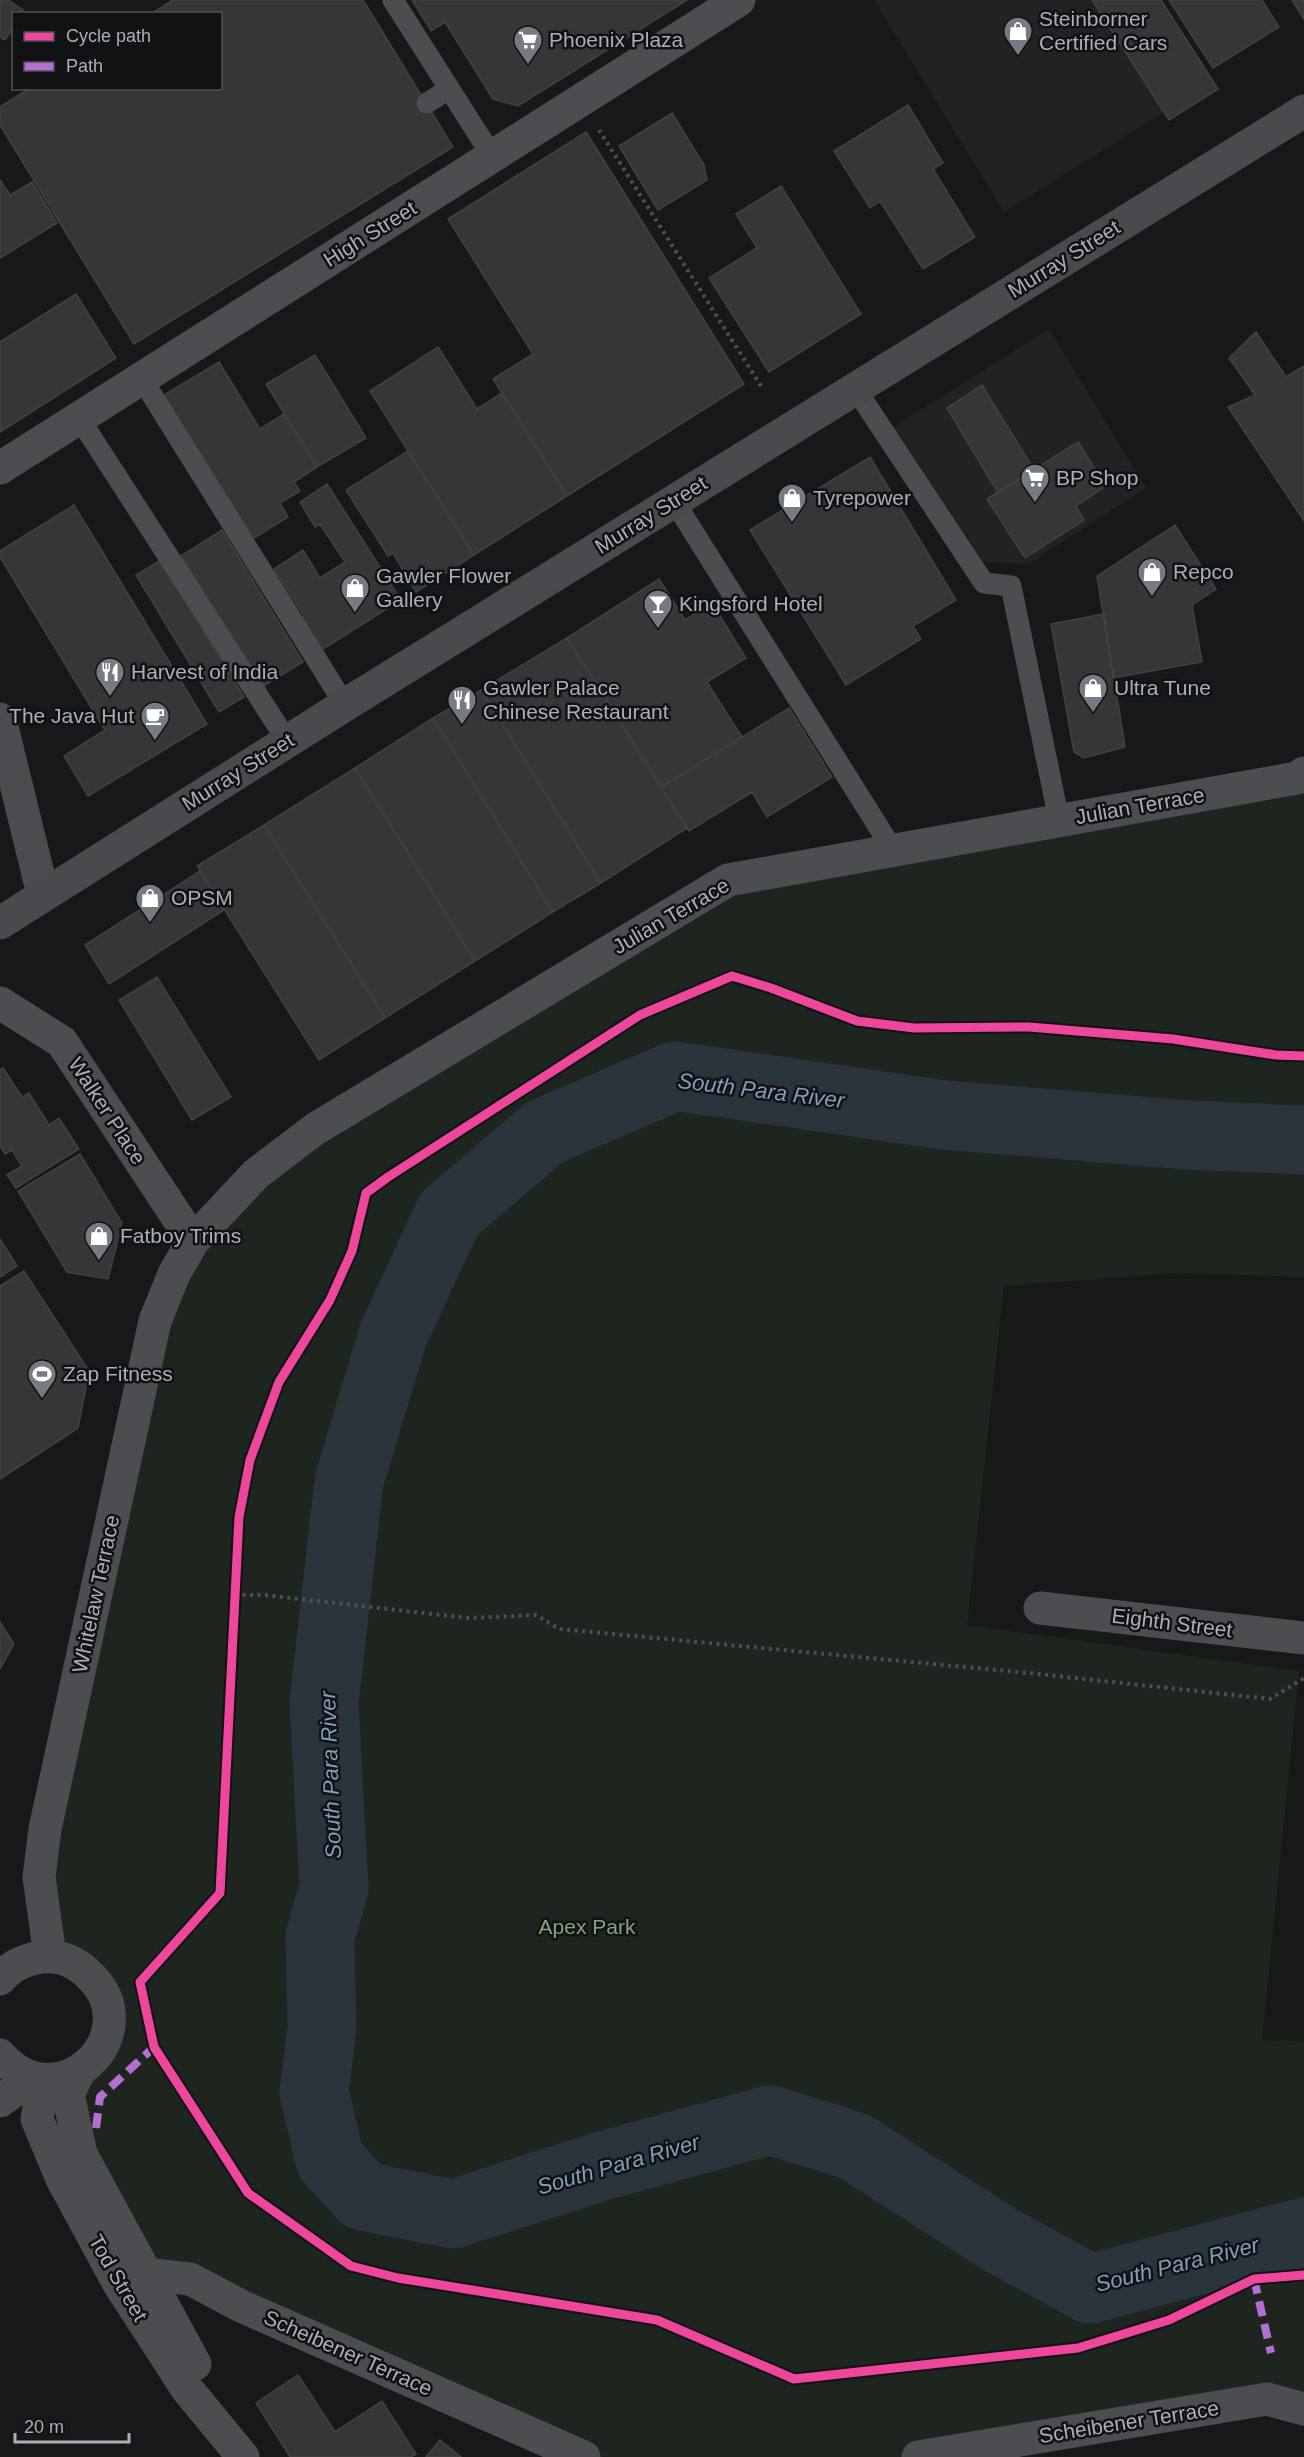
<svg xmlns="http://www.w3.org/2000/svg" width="1304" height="2457" viewBox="0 0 1304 2457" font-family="Helvetica,sans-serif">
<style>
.built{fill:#212224}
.green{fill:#1d251e}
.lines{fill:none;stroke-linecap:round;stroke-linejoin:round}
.river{stroke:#29343b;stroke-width:69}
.building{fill:#353637;stroke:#404144;stroke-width:1.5}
.path{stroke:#4e4f52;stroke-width:4;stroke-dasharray:3 4.5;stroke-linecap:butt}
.lane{stroke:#4b4d51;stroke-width:21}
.street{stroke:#4b4d51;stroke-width:33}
.secondary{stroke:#4a4c4f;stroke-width:33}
.primary{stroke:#494a4d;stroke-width:33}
.quiet{stroke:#b36fd0;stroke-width:8;stroke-dasharray:15 8;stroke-linecap:butt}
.cycleway-casing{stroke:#121214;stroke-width:13}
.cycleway{stroke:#ed469a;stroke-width:9}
.labels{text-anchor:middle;stroke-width:5;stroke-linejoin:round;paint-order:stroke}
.poi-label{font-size:21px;fill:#a8afba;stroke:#121214;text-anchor:start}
.street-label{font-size:21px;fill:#a8afba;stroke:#121214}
.park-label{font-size:21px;fill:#7ea77d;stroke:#121214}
.water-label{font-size:22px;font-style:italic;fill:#7ca0b8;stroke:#121214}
</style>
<rect width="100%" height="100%" fill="#181818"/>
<path class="built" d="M874,0H1092L1164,112L1004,212Z
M1049,329L1146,488L1028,564L984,562L894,427Z"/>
<path class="green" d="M1304,773V1277L1177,1273L1004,1286L967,1625L1299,1671L1262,2040L1304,2041V2409L918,2457H584L144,2274L68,2094L108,2034L64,1958L39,1877L155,1321L256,1174L728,880Z"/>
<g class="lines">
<path class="river" d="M1304,1140L1187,1135L944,1115L675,1076L545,1132L449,1214L393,1335L349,1481L324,1703L334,1888L320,1937L322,2029L314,2092L330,2160L363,2196L453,2214L602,2166L770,2120L854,2146L999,2239L1090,2289L1304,2232"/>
</g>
<path class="building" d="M0,0H8L23,10L21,14H14V26L5,40L0,37Z
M173,0H363L453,147L134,344L0,125V107L30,88H220V14H151Z
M412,0H687L518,106L493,99L445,22L431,31Z
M1092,0H1161L1218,89L1169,120Z
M1169,0H1262L1279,27L1213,68Z
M1292,0H1304V19Z
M908,105L943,163L933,169L975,237L923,269L880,201L870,208L834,151Z
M672,113L704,165L707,180L658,210L619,146Z
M586,132L744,384L567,496L493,379L533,354L448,219Z
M0,180L10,195L32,182L57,223L0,258Z
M781,186L861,314L769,372L709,278L757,248L736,214Z
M76,294L116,358L0,432V342Z
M1256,332L1286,377L1304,366V521L1228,407L1255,395L1229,358Z
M438,347L477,409L502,393L567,496L474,555L370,391Z
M315,355L366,438L317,467L266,384Z
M219,362L260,429L284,414L317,467L294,482L300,491L280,503L288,517L252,539L164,395Z
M982,385L1034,470L998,493L947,408Z
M1078,442L1106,486L1076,506L1084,520L1025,558L987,499Z
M408,451L474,555L416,592L393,553L388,556L346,490Z
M870,457L956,600L913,626L921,639L846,685L750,530Z
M327,484L401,600L320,651L300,619L304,616L274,569L303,550L320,578L345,562L320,524L315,527L300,502Z
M74,505L207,724L88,796L64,756L105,730L0,557V551Z
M1175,525L1216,589L1192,605L1202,662L1113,678L1097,576Z
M222,530L303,662L262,687L181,556Z
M161,560L244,697L219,712L136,575Z
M659,579L685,620L712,603L746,658L707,682L742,737L661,787L567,638Z
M1104,614L1125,747L1084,758L1074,752L1051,624Z
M567,638L687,828L601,883L481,690Z
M481,690L601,883L553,912L433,718Z
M789,708L832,777L767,817L752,792L689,831L661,787Z
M433,718L553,912L475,961L355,768Z
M355,768L475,961L385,1018L264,825Z
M264,825L385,1018L319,1060L197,866Z
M200,871L224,910L109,984L85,945Z
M157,977L231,1097L192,1120L119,1000Z
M3,1068L22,1097L29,1093L49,1125L59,1118L79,1149L16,1188L7,1175L22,1166L12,1150L5,1154L0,1146V1070Z
M80,1154L122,1223L108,1279L67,1272L18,1191Z
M0,1239L17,1266L0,1277Z
M24,1271L89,1371L78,1428L0,1479V1286Z
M0,1622L14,1644L0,1669Z
M298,2375L335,2432L382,2401L416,2454L411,2457H290L256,2403Z
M440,2440L461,2457H426Z"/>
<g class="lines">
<path class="path" d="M599,130L761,386
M235,1595H264L468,1618L536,1615L559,1629L1029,1673L1270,1699L1304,1678"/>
<path class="lane" d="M393,0L492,156
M427,103L449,89
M142,379L345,705
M855,388L984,583L1011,586L1059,820
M79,418L288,742
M674,501L893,850"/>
<path class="street" d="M0,468L739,0
M0,1003L62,1042L193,1241
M1040,1608L1304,1638
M50,1956L39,1877L45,1829L155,1321L174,1274L193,1241L256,1174L315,1129L728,880L1297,778L1304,773
M0,1979C11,1964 35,1955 53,1957C69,1958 82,1967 92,1978C147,2034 59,2123 0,2055
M79,2072L68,2094L81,2154L195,2364
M44,2080L37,2119L62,2179L119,2284L169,2361L187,2389L243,2457
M0,2101L32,2078
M108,2263L144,2274L190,2279L241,2306L584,2457
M918,2457L1267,2399L1304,2409"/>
<path class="secondary" d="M0,719L43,894"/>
<path class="primary" d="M0,923L345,705L1304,111"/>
<path class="quiet" d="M96,2128L100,2097L154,2047
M1254,2279L1271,2353"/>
<g class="cycleway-casing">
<path id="cycleway" d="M1304,1056L1276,1055L1173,1039L1029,1027L914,1028L857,1021L771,988L732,976L640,1015L388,1177L366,1193L352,1251L330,1300L279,1382L250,1460L239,1517L220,1893L140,1982L154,2047L248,2193L351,2266L398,2278L657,2320L794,2379L1078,2348L1169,2320L1254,2279L1304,2275"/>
</g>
<use href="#cycleway" class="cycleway"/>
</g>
<defs>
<g id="shop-pin" transform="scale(1.5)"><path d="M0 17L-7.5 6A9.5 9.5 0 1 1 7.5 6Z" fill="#767a81" stroke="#121214"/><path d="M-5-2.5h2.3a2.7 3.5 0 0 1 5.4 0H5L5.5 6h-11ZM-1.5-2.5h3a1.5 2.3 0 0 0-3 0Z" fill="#fff"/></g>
<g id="supermarket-pin" transform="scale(1.5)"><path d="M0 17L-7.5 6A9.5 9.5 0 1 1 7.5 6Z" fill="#767a81" stroke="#121214"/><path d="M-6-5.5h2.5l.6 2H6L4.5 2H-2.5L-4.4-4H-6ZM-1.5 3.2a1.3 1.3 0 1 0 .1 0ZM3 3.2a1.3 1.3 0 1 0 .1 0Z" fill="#fff"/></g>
<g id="bar-pin" transform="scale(1.5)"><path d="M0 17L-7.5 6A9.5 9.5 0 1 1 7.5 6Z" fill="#767a81" stroke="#121214"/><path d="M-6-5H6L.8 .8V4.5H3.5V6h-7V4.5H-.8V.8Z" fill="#fff"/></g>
<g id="restaurant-pin" transform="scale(1.5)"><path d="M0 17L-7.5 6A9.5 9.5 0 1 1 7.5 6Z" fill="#767a81" stroke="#121214"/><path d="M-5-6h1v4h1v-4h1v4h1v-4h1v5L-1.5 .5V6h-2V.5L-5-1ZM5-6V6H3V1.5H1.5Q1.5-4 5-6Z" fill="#fff"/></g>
<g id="cafe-pin" transform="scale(1.5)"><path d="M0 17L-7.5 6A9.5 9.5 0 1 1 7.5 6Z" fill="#767a81" stroke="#121214"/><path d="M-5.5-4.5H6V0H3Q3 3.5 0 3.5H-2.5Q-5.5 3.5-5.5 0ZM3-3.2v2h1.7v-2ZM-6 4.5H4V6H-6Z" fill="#fff"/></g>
<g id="stadium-pin" transform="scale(1.5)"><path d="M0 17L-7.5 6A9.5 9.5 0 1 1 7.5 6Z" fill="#767a81" stroke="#121214"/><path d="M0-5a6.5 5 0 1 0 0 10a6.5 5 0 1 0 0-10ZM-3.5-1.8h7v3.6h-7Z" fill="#fff"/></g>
</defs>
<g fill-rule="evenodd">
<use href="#shop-pin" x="1018" y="31"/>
<use href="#supermarket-pin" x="528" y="40"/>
<use href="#supermarket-pin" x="1035" y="478"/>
<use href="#shop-pin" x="792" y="498"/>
<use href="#shop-pin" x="1152" y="572"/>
<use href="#shop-pin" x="355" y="588"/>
<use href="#bar-pin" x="658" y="604"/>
<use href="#restaurant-pin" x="110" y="672"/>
<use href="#shop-pin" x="1093" y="688"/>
<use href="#restaurant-pin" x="462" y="700"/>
<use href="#cafe-pin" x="155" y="716"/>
<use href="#shop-pin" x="150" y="898"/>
<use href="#shop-pin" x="99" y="1236"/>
<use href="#stadium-pin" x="42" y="1374"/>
</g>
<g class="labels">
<g class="poi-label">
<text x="1039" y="26">Steinborner<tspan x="1039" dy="24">Certified Cars</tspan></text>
<text x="549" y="47">Phoenix Plaza</text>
<text x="1056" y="485">BP Shop</text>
<text x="813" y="505">Tyrepower</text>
<text x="1173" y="579">Repco</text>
<text x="376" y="583">Gawler Flower<tspan x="376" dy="24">Gallery</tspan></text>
<text x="679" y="611">Kingsford Hotel</text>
<text x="131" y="679">Harvest of India</text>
<text x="483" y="695">Gawler Palace<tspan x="483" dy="24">Chinese Restaurant</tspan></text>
<text x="1114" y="695">Ultra Tune</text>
<text x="134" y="723" text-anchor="end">The Java Hut</text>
<text x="171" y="905">OPSM</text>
<text x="120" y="1243">Fatboy Trims</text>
<text x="63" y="1381">Zap Fitness</text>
</g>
<g class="street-label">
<text transform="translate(370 234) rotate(-32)" y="7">High Street</text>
<text transform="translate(1064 259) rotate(-32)" y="7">Murray Street</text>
<text transform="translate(651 515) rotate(-32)" y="7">Murray Street</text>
<text transform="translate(238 772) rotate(-32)" y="7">Murray Street</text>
<text transform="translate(1140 806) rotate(-10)" y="7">Julian Terrace</text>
<text transform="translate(671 916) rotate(-30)" y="7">Julian Terrace</text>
<text transform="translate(107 1111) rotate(57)" y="7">Walker Place</text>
<text transform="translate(96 1594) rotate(-78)" y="7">Whitelaw Terrace</text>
<text transform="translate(1172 1623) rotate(7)" y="7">Eighth Street</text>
<text transform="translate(118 2278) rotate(60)" y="7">Tod Street</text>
<text transform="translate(348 2353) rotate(24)" y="7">Scheibener Terrace</text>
<text transform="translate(1129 2422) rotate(-9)" y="7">Scheibener Terrace</text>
</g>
<g class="park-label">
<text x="587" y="1934">Apex Park</text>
</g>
<g class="water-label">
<text transform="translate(761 1090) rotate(7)" y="8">South Para River</text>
<text transform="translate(330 1775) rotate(-92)" y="8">South Para River</text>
<text transform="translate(618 2164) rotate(-16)" y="8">South Para River</text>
<text transform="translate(1177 2264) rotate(-14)" y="8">South Para River</text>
</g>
</g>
<rect x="12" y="12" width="210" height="78" fill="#121214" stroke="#4e5156" stroke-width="1.5"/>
<rect x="24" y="32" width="30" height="9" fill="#ed469a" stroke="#4e5156" stroke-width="1.5"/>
<text x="66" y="42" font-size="18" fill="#a8afba">Cycle path</text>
<rect x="24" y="62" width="30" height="9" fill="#b36fd0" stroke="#4e5156" stroke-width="1.5"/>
<text x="66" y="72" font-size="18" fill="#a8afba">Path</text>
<path d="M15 2433v9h114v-9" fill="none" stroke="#a8afba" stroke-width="3"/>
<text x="24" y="2433" font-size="18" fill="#a8afba" stroke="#121214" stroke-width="4.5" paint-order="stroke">20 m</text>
</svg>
